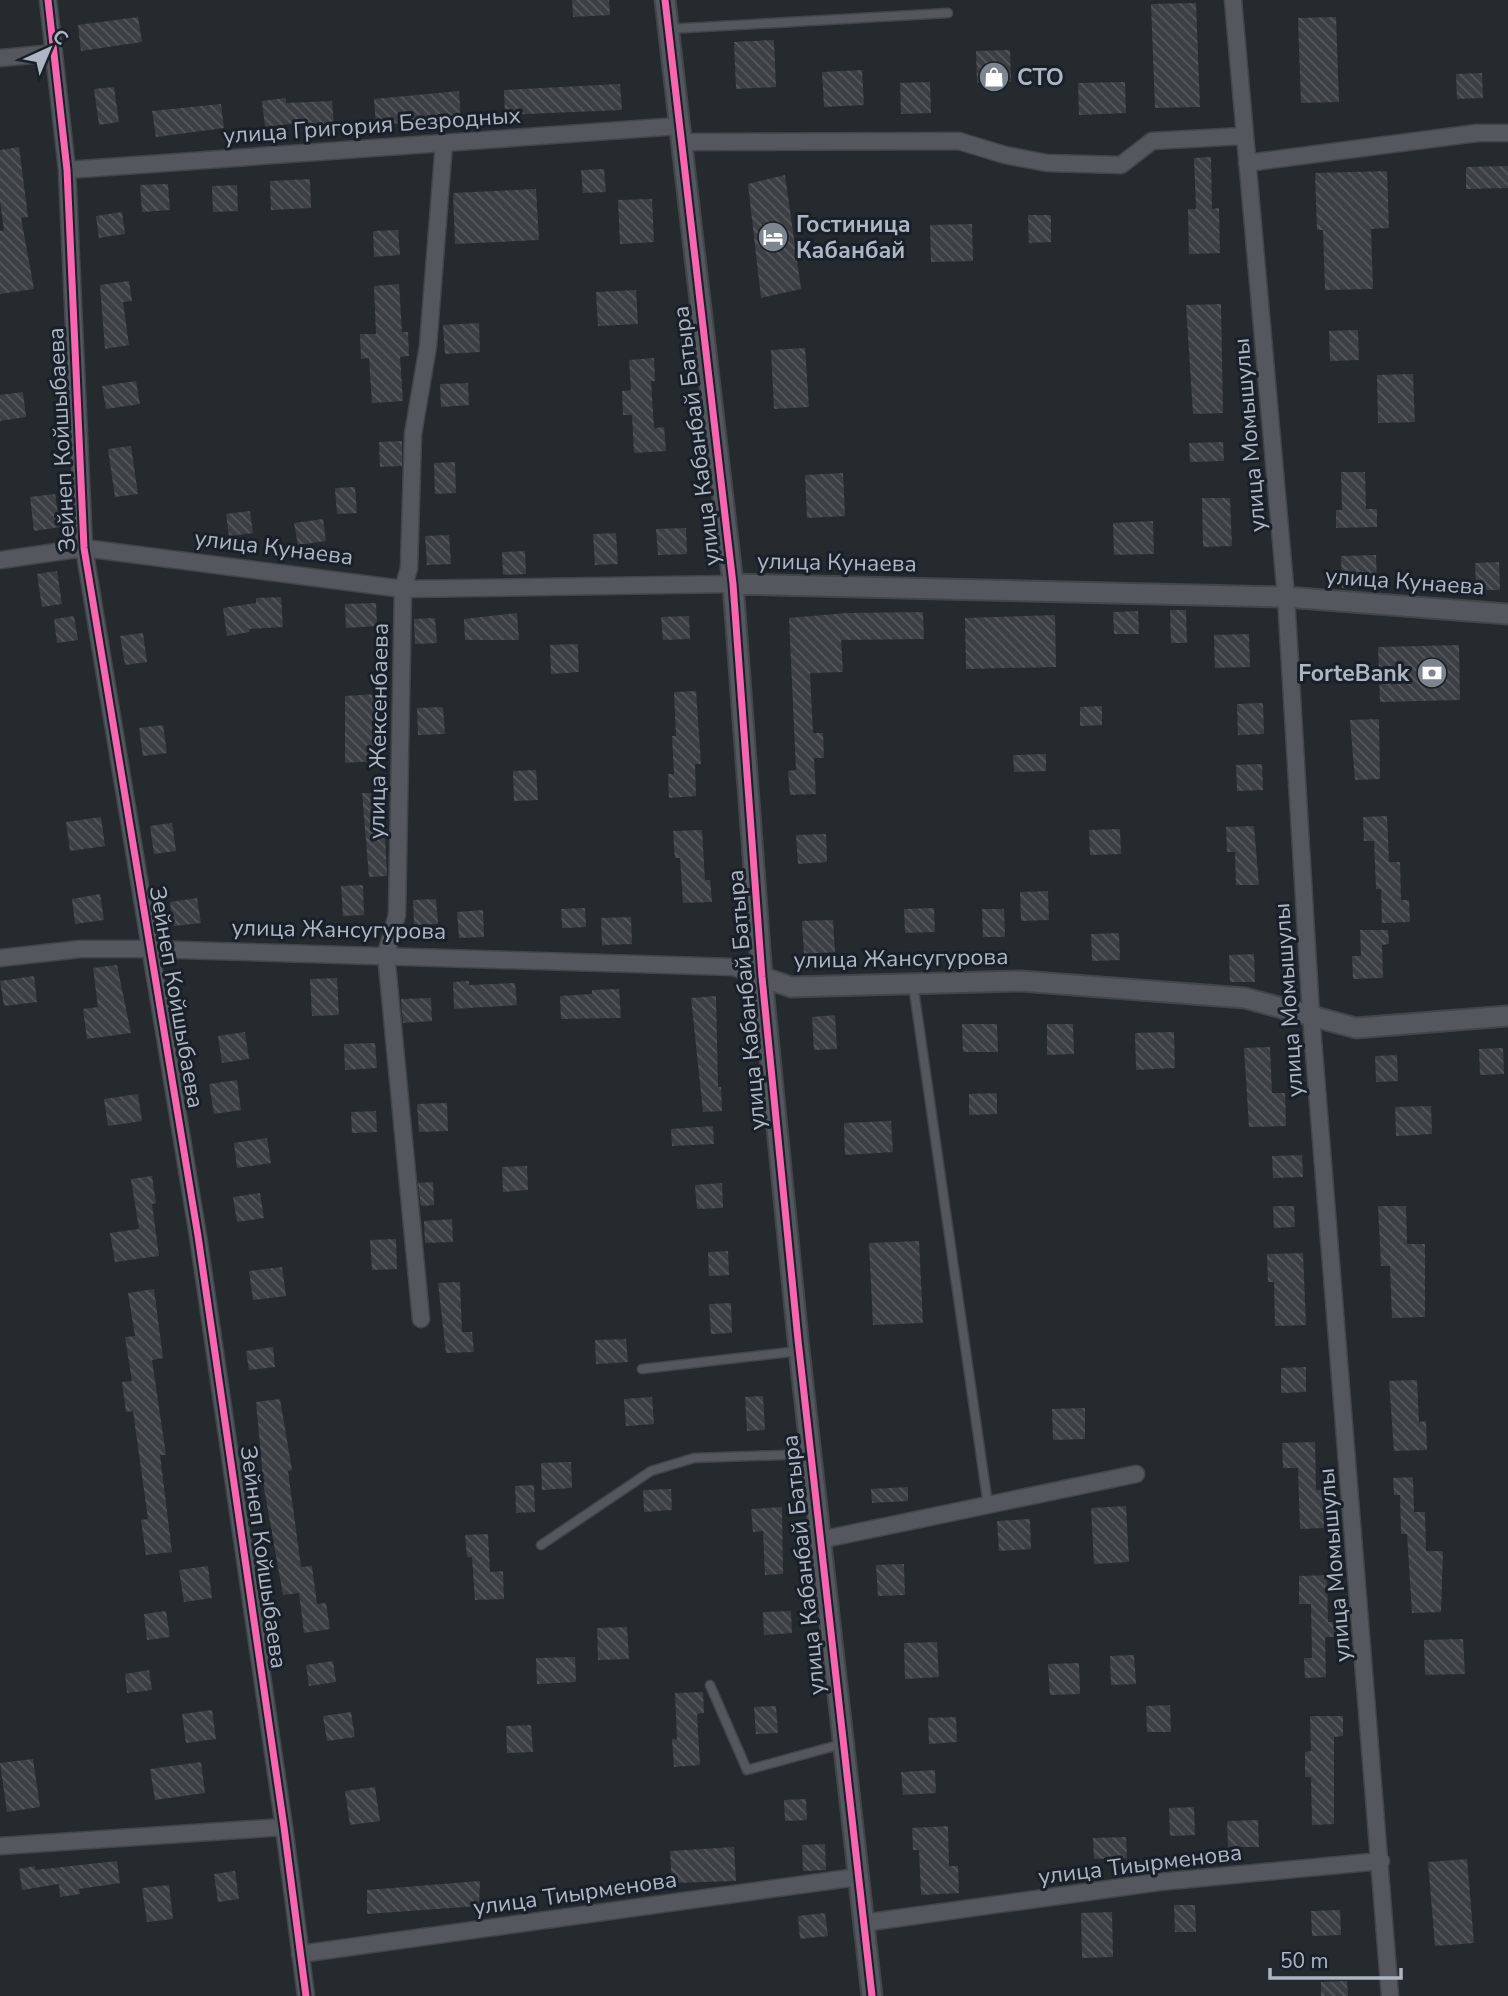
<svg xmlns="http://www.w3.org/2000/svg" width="1508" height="1996" viewBox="0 0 1508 1996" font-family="'Nunito Sans',sans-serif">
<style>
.building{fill:url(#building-back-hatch)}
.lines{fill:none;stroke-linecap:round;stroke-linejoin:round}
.service-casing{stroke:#42464a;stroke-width:11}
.minor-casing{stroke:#42464a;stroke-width:19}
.tertiary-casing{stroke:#42464a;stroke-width:23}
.service{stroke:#54585e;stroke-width:8}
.minor{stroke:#54585e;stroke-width:16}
.tertiary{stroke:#54585e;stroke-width:19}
.cycleway-casing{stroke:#192029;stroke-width:11}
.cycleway{stroke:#f766af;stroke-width:7}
.labels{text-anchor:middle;stroke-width:6;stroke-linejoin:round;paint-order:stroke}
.poi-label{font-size:23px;font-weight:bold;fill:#adb6c2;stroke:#192029;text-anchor:start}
.street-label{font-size:23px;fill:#adb6c2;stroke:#192029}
</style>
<defs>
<pattern id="building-back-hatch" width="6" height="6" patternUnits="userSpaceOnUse" patternTransform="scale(1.75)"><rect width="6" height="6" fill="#3c4044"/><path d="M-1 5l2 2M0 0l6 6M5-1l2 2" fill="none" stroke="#56595d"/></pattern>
</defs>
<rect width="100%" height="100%" fill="#252a2f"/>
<path class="building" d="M572,0H609L610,15L573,17Z
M1196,3L1200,107L1155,108L1151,4Z
M138,17L142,42L81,51L78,25Z
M1336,17L1339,102L1301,103L1298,18Z
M774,40L776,87L736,89L734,42Z
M1010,50L1011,82L977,83L976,51Z
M862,70L864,105L824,107L822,72Z
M1482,73L1483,98L1457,99L1456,74Z
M930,82L931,113L901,114L900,83Z
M1125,82L1126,113L1079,115L1078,83Z
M620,84L622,110L505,115L504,90Z
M114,87L119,122L99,125L94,89Z
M459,91L461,119L376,125L374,99Z
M286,98V103L332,101L334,126L304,128V122L265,127L262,101Z
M221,104L224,128L156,137L152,111Z
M19,147L28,217L21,218L34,289L0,294V231L4,230L0,201V150Z
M1211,157L1212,209L1219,208L1220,253L1189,254L1188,209H1196L1194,158Z
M1508,166V188L1466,189V167Z
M604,169L606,192L583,193L581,170Z
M1387,171L1389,228L1371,229L1373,289L1325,290L1323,230H1317L1315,173Z
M785,175L801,289L761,298L748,184Z
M310,179L311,208L271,210L270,181Z
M168,184L170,210L142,212L140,185Z
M237,185L238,211L213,212L212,186Z
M536,189L539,240L455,244L453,193Z
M652,199L654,242L620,244L618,200Z
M122,212L125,234L99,238L96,216Z
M1028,215H1051V242L1029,243Z
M972,224L973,261L931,262L930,225Z
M398,230L400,255L374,257L373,231Z
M129,281L132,301L123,302L129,345L105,349L100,285Z
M399,284L402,332H408L409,356L400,357L403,401L372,403L369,358L361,359L360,334H376L374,286Z
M636,290L638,324L598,326L596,292Z
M1221,304L1223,413L1193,414L1186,305Z
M479,323L480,352L445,354L443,325Z
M1358,330L1359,360L1330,361L1329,331Z
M805,348L809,407L774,409L771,350Z
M654,358L655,381H651L654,428L664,427L666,451L634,453L632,415H623L622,391L631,390L629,360Z
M1413,374L1415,422L1378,423L1377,375Z
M136,381L140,404L106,409L102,386Z
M468,383L469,405L441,407L440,384Z
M23,392L26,417L0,421V395Z
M402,441V466L380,467L379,442Z
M1223,442L1224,461L1190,462L1189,443Z
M131,446L138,494L115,497L108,449Z
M455,462L456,493L435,494L434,463Z
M1341,472H1365L1366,509H1377V527L1336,528V510H1342Z
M843,473L845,516L807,518L805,475Z
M355,487L357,513L337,514L335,488Z
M55,494L60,527L34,531L30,497Z
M1202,498H1230L1232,546L1203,547Z
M250,511L253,533L229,536L226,514Z
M323,519L326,541L298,545L294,523Z
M1153,521L1154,554L1114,555L1113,523Z
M686,528L687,554L658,555L656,529Z
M616,533L618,564L595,565L593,534Z
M449,535L451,564L427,565L425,536Z
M525,551L526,574L503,575L502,552Z
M1376,555L1377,587L1342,588L1341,556Z
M1499,562L1500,590H1476L1475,563Z
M57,571L62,604L42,607L37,574Z
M281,597L283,627L249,629L250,632L227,636L223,608L256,603V598Z
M376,603L377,626L346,628L345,604Z
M1170,610H1186L1187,643H1171Z
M1138,611L1139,634H1114L1113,612Z
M923,612L924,639L841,640L843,672L810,673L813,733H823L824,758H814L816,794L790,795L788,771L796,770L789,618L847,613Z
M517,613L519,640H465L464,619Z
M1055,615L1056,667L966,669L965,618Z
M74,616L78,640L57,643L54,619Z
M689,616L690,639L663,640L661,617Z
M435,618L437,643L415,644L414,619Z
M143,633L147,662L125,665L120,636Z
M1249,634L1250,667L1215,668L1214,635Z
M578,644L579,672L551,674L550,645Z
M1459,645L1460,700L1380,702L1378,647Z
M696,691L701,764H695L696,796L669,798L668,774H674L672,736H676L674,692Z
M377,694L379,722H372L375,761L345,763V696Z
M1263,703L1264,734L1238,735L1237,704Z
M1102,706V725L1080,726V707Z
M443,707L445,734L418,735L417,708Z
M1379,719L1380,779L1355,780L1350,720Z
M163,725L167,753L143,756L139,728Z
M1046,754V771L1014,772L1013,755Z
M1262,764L1263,790L1237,791L1236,765Z
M536,770L538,800L514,801L513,771Z
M362,793H383L387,876L369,877Z
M1387,816L1389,862H1400L1401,900H1409L1410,922L1382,923L1381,889H1376L1374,841H1364L1363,817Z
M101,817L105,846L70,851L66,822Z
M172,823L176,851L154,854L150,826Z
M1254,826L1259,885H1236L1235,852H1227L1226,827Z
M1120,829L1121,854L1090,855L1089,830Z
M702,830L705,880H710L712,902L683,903L680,858H675L673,831Z
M826,834L827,862L798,864L796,835Z
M363,885L364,915L343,916L341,886Z
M1048,891L1049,920L1021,921L1020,892Z
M100,894L104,920L75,924L72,899Z
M197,898L201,923L174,926L170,902Z
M436,899L438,924L414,925L413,900Z
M585,908L586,927L562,928L561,909Z
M934,908L935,932L905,933L904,909Z
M982,909H1004L1005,937H983Z
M483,910L484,937L459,938L457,912Z
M631,917L632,944L602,945L601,918Z
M833,920L835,952L804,954L802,921Z
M1360,930H1388L1389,944L1382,945L1383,978L1353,979L1352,956H1361Z
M1119,933L1120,960L1092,961L1091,934Z
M1254,954L1255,982H1230L1229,955Z
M117,965L131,1033L87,1039L83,1009L98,1007L93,968Z
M34,976L37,1002L4,1006L0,981Z
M337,978L339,1015L312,1016L310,979Z
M469,981V985L515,983L517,1005L454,1009L453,982Z
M619,989L621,1018L561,1019L560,996L592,994V990Z
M716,996L718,1087H721L722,1111L703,1112L691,998Z
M431,998L432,1021L403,1023L401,999Z
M835,1015L837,1049L814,1050L812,1017Z
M962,1024H997L998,1052H963Z
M1047,1024H1073L1074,1054L1047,1055Z
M245,1032L249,1059L222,1063L218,1036Z
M1174,1032L1175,1068L1136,1070L1135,1033Z
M375,1043L377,1068L345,1070L344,1044Z
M1270,1047L1272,1093H1285L1286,1126L1249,1127L1244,1048Z
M1503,1048L1504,1074L1480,1075L1479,1049Z
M1397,1055L1398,1081L1376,1082L1375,1056Z
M237,1080L241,1110L214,1114L209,1084Z
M997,1093V1114L969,1115V1094Z
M138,1094L142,1121L108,1126L104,1099Z
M447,1103L448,1131L419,1132L417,1104Z
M1431,1106L1432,1134L1396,1136L1395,1107Z
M376,1111L377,1132L352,1133L351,1112Z
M891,1121L893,1152L845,1155L844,1123Z
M713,1126L714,1144L672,1146L671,1129Z
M267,1138L271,1163L237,1168L234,1143Z
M1302,1155L1303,1177L1273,1178L1272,1156Z
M527,1166L528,1190L503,1192L502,1167Z
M152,1176L156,1203L152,1204L159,1256L115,1262L110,1233L139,1229L131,1179Z
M433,1182L434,1205L421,1206L418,1183Z
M722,1183L723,1208L697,1209L695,1185Z
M260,1193L264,1218L237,1222L233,1197Z
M1273,1206H1294L1295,1227L1274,1228Z
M1378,1206H1406L1407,1244H1425V1317L1392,1318L1390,1266H1381Z
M452,1219L453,1242L425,1243L424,1221Z
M396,1239L397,1269L372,1270L370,1240Z
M919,1241L923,1323L873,1325L869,1243Z
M728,1251L729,1275L709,1276L708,1252Z
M1303,1253L1306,1325L1275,1326L1274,1282H1268L1267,1254Z
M282,1267L286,1296L253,1300L249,1271Z
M460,1282L462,1332H472L474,1352L446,1353L438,1283Z
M154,1289L163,1358L152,1360L166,1455H160L172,1552L146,1555L141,1520L148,1519L133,1411L126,1412L122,1382L132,1381L125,1337L135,1336L128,1293Z
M731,1303L732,1333L711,1334L709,1304Z
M626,1339L628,1362L596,1364L595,1340Z
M273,1347L275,1367L249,1370L246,1351Z
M1306,1367V1392L1281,1393V1368Z
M1417,1380L1419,1422L1426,1421L1427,1450L1394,1451L1389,1381Z
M763,1396L765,1430L747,1431L745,1397Z
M652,1397L654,1424L626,1426L624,1399Z
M280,1399L292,1470L288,1471L301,1567L312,1566L317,1604L326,1603L330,1629L304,1633L299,1593L283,1595L264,1488L256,1402Z
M1085,1408V1439L1053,1440L1052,1409Z
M1315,1442L1316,1490H1323L1324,1528L1300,1529L1298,1468H1283L1282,1443Z
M571,1462L572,1488L542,1490L541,1463Z
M1413,1477L1414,1512H1425L1426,1551H1443L1441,1612L1412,1613L1407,1534H1401L1400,1495H1394L1393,1478Z
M534,1485L535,1512L516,1513L515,1486Z
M908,1487V1501L872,1503L871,1489Z
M671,1489L672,1510L644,1512L643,1490Z
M1126,1506L1129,1562L1094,1564L1091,1508Z
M782,1507L783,1574L765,1575L763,1531L753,1532L751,1509Z
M1030,1519L1031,1549L999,1551L997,1521Z
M488,1534L490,1572L503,1571L504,1599L475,1600L472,1557H467L465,1535Z
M904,1564L905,1595L878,1596L876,1565Z
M208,1566L212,1598L184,1602L179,1570Z
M1327,1575L1328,1622H1338L1339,1637H1325L1326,1677L1305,1678L1304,1658H1312L1311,1604H1299V1576Z
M166,1611L170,1637L147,1640L144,1614Z
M791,1611L792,1633L764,1635L763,1612Z
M627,1627L629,1659L598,1660L597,1628Z
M1463,1639L1465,1674L1425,1675L1424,1640Z
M937,1642L939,1677L905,1679L904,1643Z
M1134,1655L1136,1684L1111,1685L1110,1656Z
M575,1657L576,1682L537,1684L536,1658Z
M333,1661L336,1682L309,1686L306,1665Z
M1079,1663L1080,1694L1050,1695L1048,1664Z
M149,1670L152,1690L127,1693L125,1674Z
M703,1692L704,1713L697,1714L700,1765L674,1767L672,1739H677L675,1693Z
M1170,1705L1171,1732H1147L1146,1706Z
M776,1706L778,1733L756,1734L754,1707Z
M212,1710L216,1739L186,1743L182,1714Z
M351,1712L355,1737L327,1741L323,1716Z
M1310,1716H1343V1736L1334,1737V1824L1312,1825L1311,1777H1305V1752L1311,1751Z
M956,1717L957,1742L929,1744L928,1718Z
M531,1725L533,1752L507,1753L506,1726Z
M33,1759L40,1807L7,1812L0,1763Z
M201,1762L205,1793L155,1800L150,1769Z
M935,1770L936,1793L903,1795L901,1772Z
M375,1787L380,1821L350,1825L345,1791Z
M806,1799L807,1820L785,1821L784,1800Z
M1194,1807L1195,1835L1170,1836L1169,1808Z
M1258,1820L1259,1847H1228L1227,1821Z
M948,1826L949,1866H958L959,1893L921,1895L919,1850H913L912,1828Z
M1126,1837L1127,1858L1094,1859L1093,1838Z
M825,1844L826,1870L803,1871L802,1845Z
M734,1847L736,1881L672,1883L670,1851Z
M1467,1859L1474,1943L1435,1946L1428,1862Z
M117,1861L120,1883L79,1889L80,1894L60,1897L59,1884L22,1890L19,1869L35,1866V1870Z
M235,1871L239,1899L218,1902L214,1874Z
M480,1881L479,1906L367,1914V1890Z
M169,1885L173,1919L147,1922L142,1888Z
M1174,1905H1195L1196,1932H1175Z
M1340,1910L1341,1935L1312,1936L1311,1911Z
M1112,1912L1113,1957L1082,1958L1081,1913Z
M825,1913L828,1936L800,1939L798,1916Z
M1347,1981L1348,1996H1321V1982Z"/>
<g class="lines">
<g class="service-casing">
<path id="service" d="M668,29L948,13
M913,984L988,1505
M642,1369L799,1351
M541,1545L651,1471L694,1458L810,1454
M710,1685L747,1770L842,1744"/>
</g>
<g class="minor-casing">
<path id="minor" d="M48,0L67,170L84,548L198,1236L284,1827L306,1996
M1233,0L1286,597L1311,1015L1390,1996
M0,58L54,53
M681,142L959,141L1005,155L1047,163L1121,165L1152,141L1244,136
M1247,163L1477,133H1508
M67,170L679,126
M0,560L84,548L403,589L733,584
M0,958L80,949H149L733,967L762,977
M421,1319L386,954L397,915L403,589L409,568L413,434L428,346L444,143
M820,1540L1136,1474
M0,1846L284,1827
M863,1923L1159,1882L1381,1861
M300,1954L857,1877"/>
</g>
<g class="tertiary-casing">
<path id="tertiary" d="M665,0L733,584L762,977L798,1340L872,1996
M733,584L1286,597L1508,614
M762,977L791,987L1021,981L1245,998L1356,1028L1508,1016"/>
</g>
<use href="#service" class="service"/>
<use href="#minor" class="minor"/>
<use href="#tertiary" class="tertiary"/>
<g class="cycleway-casing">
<path id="cycleway" d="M48,0L67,170L84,548L198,1236L284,1827L306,1996
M665,0L733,584L762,977L798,1340L872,1996"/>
</g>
<use href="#cycleway" class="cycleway"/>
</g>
<defs>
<g id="shop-disc" transform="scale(1.575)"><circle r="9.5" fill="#7d858f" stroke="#192029"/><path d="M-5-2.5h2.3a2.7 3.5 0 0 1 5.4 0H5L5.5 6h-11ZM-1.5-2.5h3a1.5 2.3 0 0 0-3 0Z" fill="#fff"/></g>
<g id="hotel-disc" transform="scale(1.575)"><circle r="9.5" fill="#7d858f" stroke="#192029"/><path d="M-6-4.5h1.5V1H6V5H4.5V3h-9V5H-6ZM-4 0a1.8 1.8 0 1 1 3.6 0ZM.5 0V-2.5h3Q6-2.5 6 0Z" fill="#fff"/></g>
<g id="bank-disc" transform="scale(1.575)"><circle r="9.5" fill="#7d858f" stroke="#192029"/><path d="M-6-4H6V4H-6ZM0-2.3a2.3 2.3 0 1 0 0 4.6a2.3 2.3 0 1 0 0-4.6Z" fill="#fff"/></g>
</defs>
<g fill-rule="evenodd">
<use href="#shop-disc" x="994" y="77"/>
<use href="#hotel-disc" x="773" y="237"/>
<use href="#bank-disc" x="1432" y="673"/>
</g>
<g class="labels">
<g class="poi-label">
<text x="1017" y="85">СТО</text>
<text x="796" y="232">Гостиница<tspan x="796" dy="26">Кабанбай</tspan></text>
<text x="1409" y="681" text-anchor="end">ForteBank</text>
</g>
<g class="street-label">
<text transform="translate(372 125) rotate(-4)" y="8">улица Григория Безродных</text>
<text transform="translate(1249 435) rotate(-95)" y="8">улица Момышулы</text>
<text transform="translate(696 436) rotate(-97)" y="8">улица Кабанбай Батыра</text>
<text transform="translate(61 440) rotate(-93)" y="8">Зейнеп Койшыбаева</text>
<text transform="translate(274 547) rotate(7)" y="8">улица Кунаева</text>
<text transform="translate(837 562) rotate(1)" y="8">улица Кунаева</text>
<text transform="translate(1405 581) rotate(4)" y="8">улица Кунаева</text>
<text transform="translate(378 731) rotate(-89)" y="8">улица Жексенбаева</text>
<text transform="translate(339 929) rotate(1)" y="8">улица Жансугурова</text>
<text transform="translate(901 958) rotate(-1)" y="8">улица Жансугурова</text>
<text transform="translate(177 997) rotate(80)" y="8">Зейнеп Койшыбаева</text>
<text transform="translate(746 1000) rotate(-95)" y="8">улица Кабанбай Батыра</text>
<text transform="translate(1288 1000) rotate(-94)" y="8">улица Момышулы</text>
<text transform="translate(264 1557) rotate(82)" y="8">Зейнеп Койшыбаева</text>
<text transform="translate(803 1565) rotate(-96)" y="8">улица Кабанбай Батыра</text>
<text transform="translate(1334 1565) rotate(-95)" y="8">улица Момышулы</text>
<text transform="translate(1140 1864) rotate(-7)" y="8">улица Тиырменова</text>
<text transform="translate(575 1893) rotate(-8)" y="8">улица Тиырменова</text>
</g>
</g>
<g transform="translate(49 49) rotate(44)" stroke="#192029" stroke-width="5" paint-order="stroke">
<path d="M0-5L12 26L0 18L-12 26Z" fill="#adb6c2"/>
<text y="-10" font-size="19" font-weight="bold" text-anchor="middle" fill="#adb6c2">С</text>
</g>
<path d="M1270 1968v10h131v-10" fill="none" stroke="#adb6c2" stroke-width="3.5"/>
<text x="1280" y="1968" font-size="21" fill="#adb6c2" stroke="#192029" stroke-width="5" paint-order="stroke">50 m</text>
</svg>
